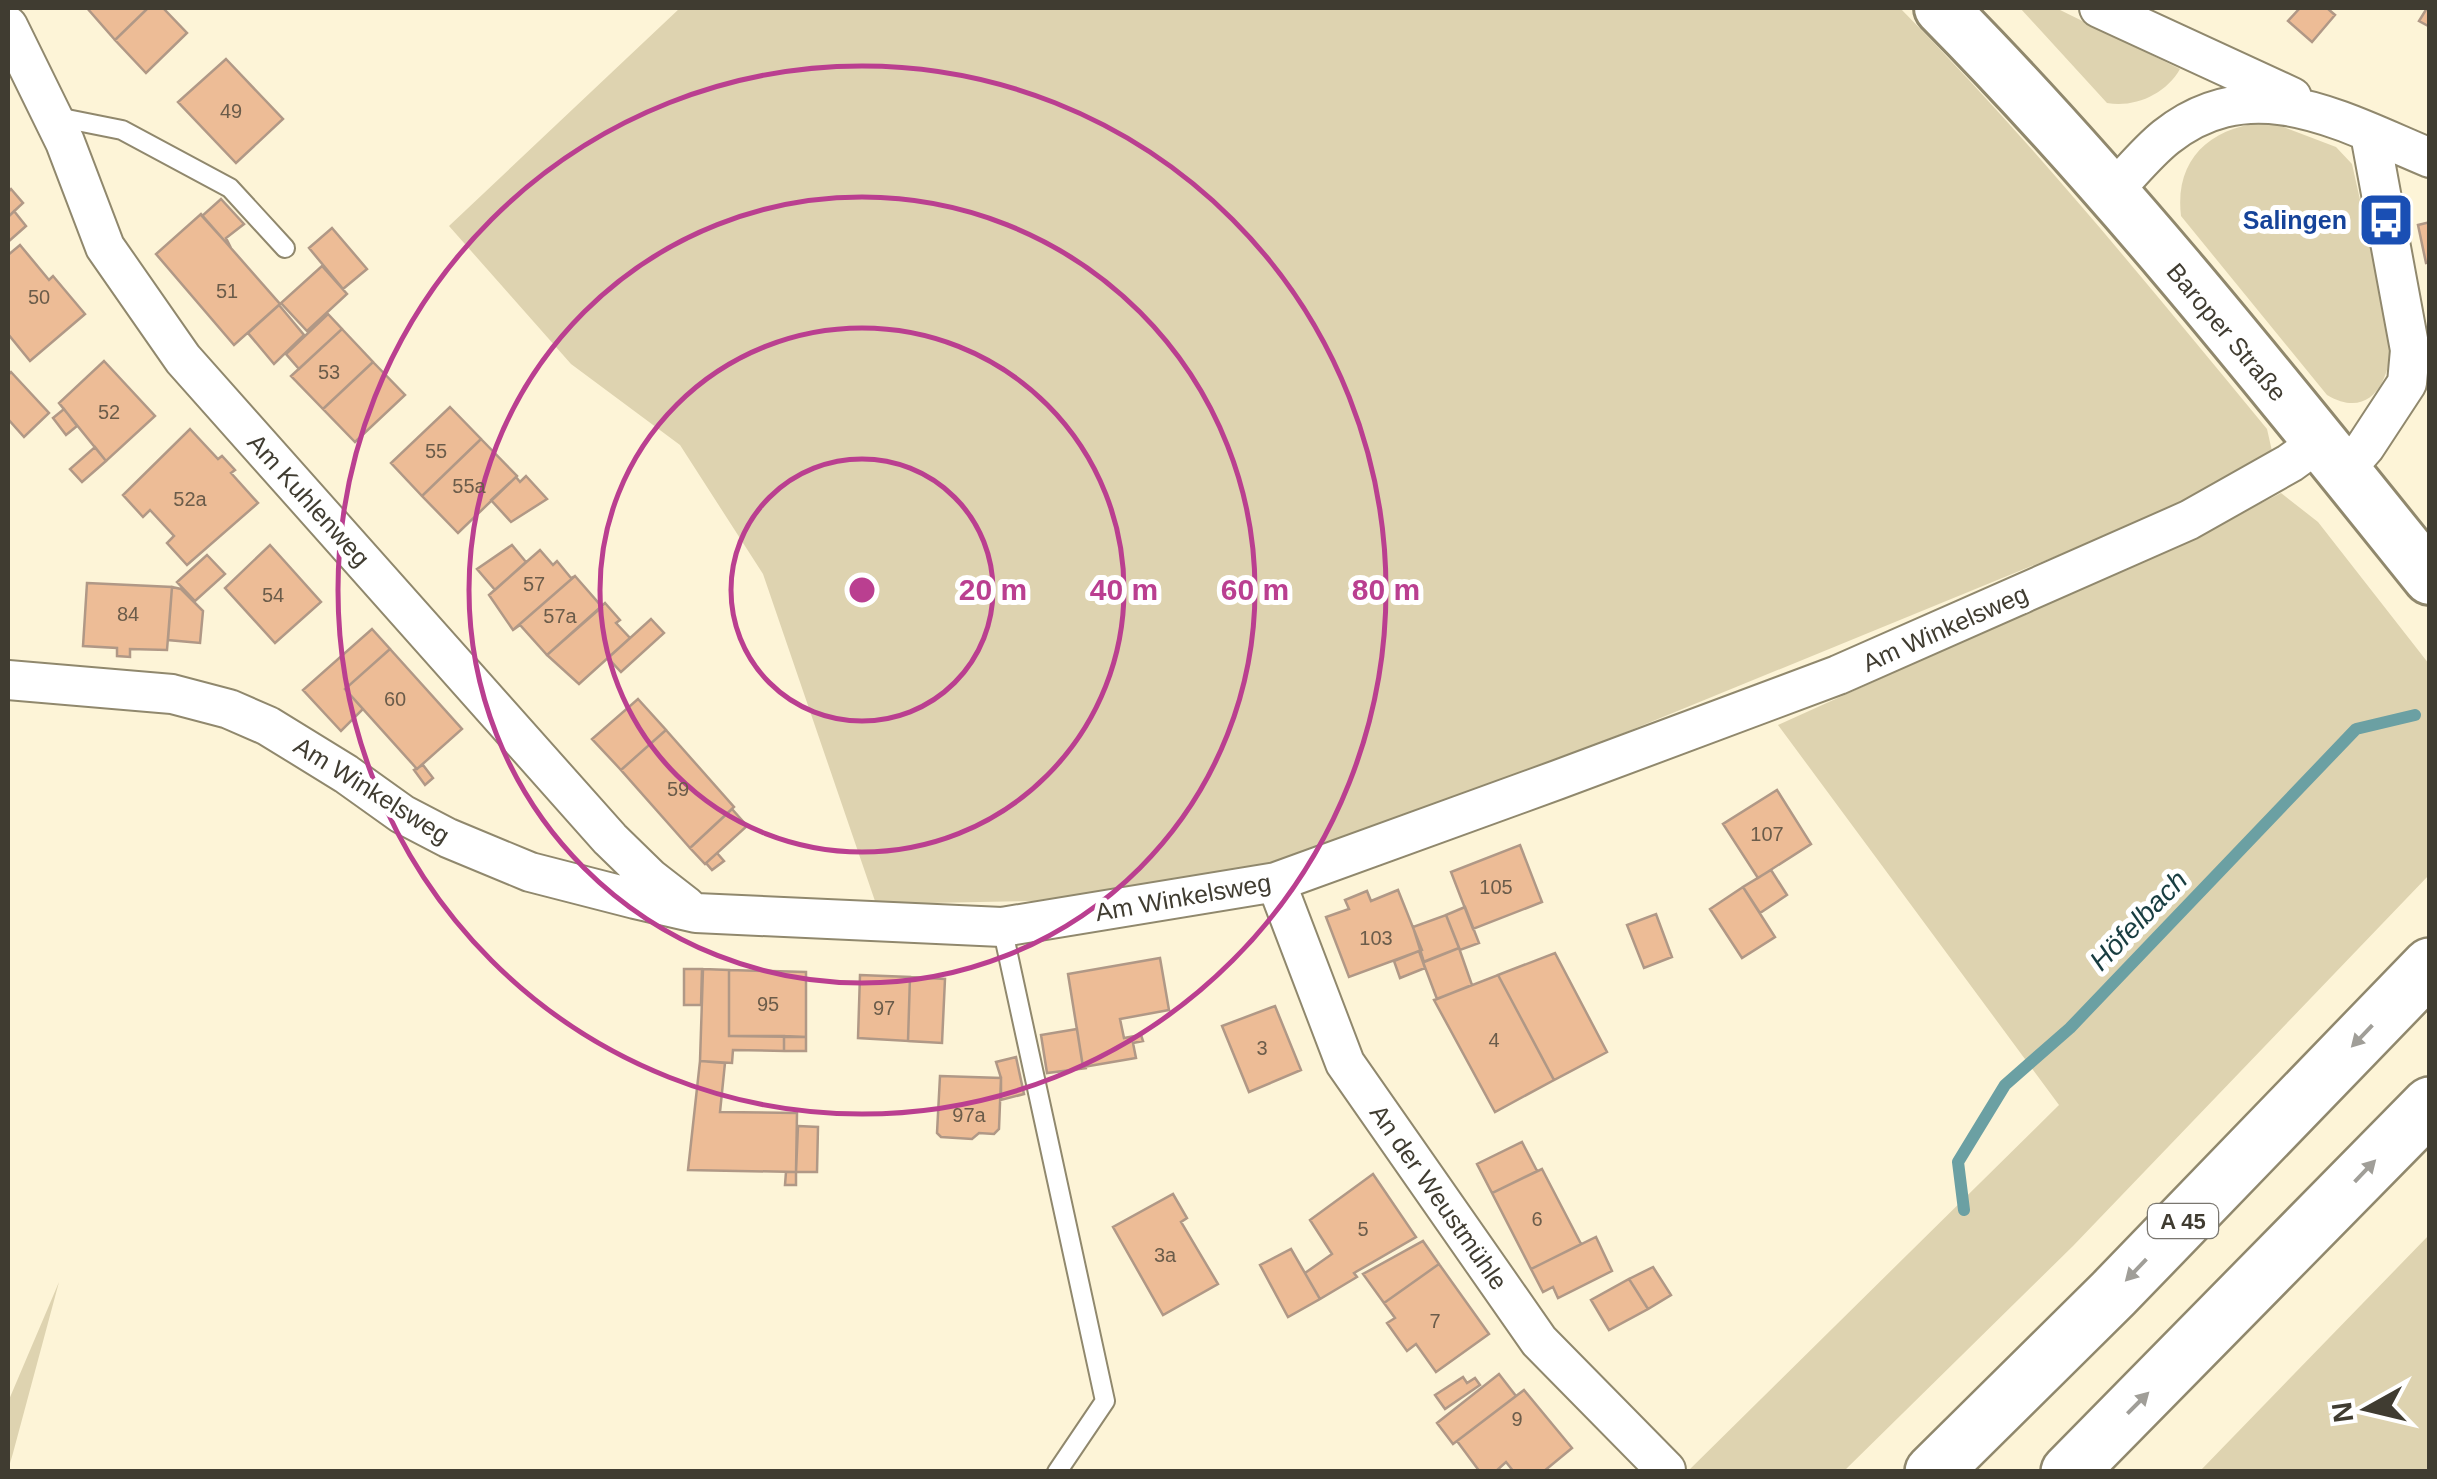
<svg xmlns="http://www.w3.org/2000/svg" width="2437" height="1479" viewBox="0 0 2437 1479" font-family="Helvetica,sans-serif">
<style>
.green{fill:#ded3b0}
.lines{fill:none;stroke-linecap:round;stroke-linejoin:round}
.stream{stroke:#6ba0a3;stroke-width:12}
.building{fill:#edbc96;stroke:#b09886;stroke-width:2.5}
.service-casing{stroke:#90886d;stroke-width:22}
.minor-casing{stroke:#90886d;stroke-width:42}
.secondary-casing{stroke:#90886d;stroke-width:58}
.motorway-casing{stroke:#90886d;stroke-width:60}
.service{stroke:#fff;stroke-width:18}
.minor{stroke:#fff;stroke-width:38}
.secondary{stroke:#fff;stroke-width:52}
.motorway{stroke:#fff;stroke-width:55}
.oneway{fill:#a09e98}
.ring{fill:none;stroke:#ba3f90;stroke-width:5}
.labels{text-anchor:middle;stroke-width:10;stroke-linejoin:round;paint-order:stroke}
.number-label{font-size:20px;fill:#6b5c4a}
.shield{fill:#fff;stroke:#79766f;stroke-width:2.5}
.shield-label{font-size:22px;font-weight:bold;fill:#403c31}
.transit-label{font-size:25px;font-weight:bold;fill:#164399;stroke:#fff;text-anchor:end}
.street-label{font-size:25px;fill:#403c31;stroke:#fff}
.water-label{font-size:28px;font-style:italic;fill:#183d41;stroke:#fff}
.centre{fill:#ba3f90;stroke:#fff;stroke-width:5}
.ring-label{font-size:30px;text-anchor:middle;font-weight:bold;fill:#ba3f90;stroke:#fff;stroke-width:10;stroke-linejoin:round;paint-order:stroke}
</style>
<rect width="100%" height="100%" fill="#fdf4d7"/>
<path class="green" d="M680,8H1900C2031,140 2148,285 2267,429L2272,451L2267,462L2188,502L1536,769L1278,865L1035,901L876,904L763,574L680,445L571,364L449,226Z
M2020,8H2056L2180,69C2166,94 2135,108 2107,103Z
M2270,122L2336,147L2352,164L2391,338C2392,376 2373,422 2327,395L2181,216C2174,157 2213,125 2270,122Z
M2281,493L2318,522L2429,664V875L2073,1246L1844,1471L1687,1472L2059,1105L1778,725L2192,538Z
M2429,1235V1471H2200Z
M59,1282L13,1453L8,1470V1402Z"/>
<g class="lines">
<path class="stream" d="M1964,1210L1958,1162L2005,1085L2070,1028L2356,729L2415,715"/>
</g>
<path class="building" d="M87,8H148L115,40Z
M148,8H163L187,33L146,73L115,40Z
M2300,8H2327L2335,15L2312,42L2288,21Z
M2427,8H2430V27L2419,21Z
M226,59L283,119L236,163L178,102Z
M11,189L23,203L8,217V192Z
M221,199L244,224L226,238L231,248L202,216Z
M14,211L26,226L8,242V217Z
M201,214L280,304L234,345L156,254Z
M2430,222V262L2426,263L2418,225Z
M332,228L367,269L343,289L309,248Z
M20,245L49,280L53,276L85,314L30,361L8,334V255Z
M322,266L347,294L307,331L281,303Z
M279,305L304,335L274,364L248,333Z
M328,314L342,329L299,369L286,354Z
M342,329L373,362L323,409L291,376Z
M104,361L155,416L106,461L59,403Z
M373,362L405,395L355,442L323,409Z
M11,372L49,413L24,437L8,419V375Z
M450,407L481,439L422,496L391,463Z
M64,409L77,426L66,435L53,418Z
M190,429L218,459L222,456L235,470L231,473L258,503L187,565L167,543L174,536L150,510L143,517L123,495Z
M481,439L517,476L458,533L422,496Z
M95,447L106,461L82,482L70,469Z
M526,476L547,499L511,522L491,500L516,477L520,482Z
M270,545L321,602L275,643L225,588Z
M512,545L526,562L495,590L477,569Z
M540,550L553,565L557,561L571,578L575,576L513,630L489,595Z
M207,555L225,574L195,601L177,582Z
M575,576L602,607L547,655L520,625L513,630Z
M87,583L172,587L167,650L130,649V657L117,656V648L83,646Z
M172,587L181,589L203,611L200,643L168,640Z
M605,603L620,620L616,623L630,638L579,684L547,655Z
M651,619L664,633L621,672L608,658Z
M372,629L390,649L345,689L363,709L341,731L303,690Z
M390,649L462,729L417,769L345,689Z
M638,699L666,730L621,770L592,739Z
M666,730L734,807L690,848L621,770Z
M423,765L433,778L425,785L414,770Z
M1777,790L1811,844L1758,878L1723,824Z
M732,809L747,826L705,864L690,848Z
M1520,845L1542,902L1473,929L1451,872Z
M717,853L724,861L712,870L706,863Z
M1771,870L1787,895L1760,913L1743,887Z
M1743,887L1775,937L1742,958L1710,909Z
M1398,890L1422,950L1349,977L1326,917L1349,909L1345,900L1367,891L1371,901Z
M1465,907L1479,943L1460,950L1446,915Z
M1656,914L1672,957L1644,968L1627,925Z
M1446,915L1459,948L1424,962L1413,927Z
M1459,948L1472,985L1437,999L1423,962Z
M1419,951L1425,968L1400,978L1394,961Z
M1555,953L1607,1052L1554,1080L1498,975Z
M1160,958L1169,1010L1120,1019L1124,1038L1141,1035L1143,1041L1133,1043L1136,1058L1083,1067L1068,974Z
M684,969H702L701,1005H684Z
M703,969L729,970V1036H784V1051L733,1050L732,1063L700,1061Z
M729,970L806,972V1037L729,1036Z
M860,975L910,977L908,1041L858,1038Z
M1498,975L1554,1080L1495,1112L1434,1000Z
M910,977L945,979L942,1043L908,1041Z
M1275,1006L1301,1070L1249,1092L1222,1026Z
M1077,1029L1083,1067L1087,1068L1047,1073L1041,1035Z
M784,1036L806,1037V1051H784Z
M1016,1057L1024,1094L1001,1100V1078L996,1062Z
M700,1061L725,1063L720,1112L797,1113L796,1172L688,1170Z
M940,1076L1001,1078L999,1129L994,1134L979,1133L972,1139L941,1137L937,1133Z
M798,1126L818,1127L817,1172H796Z
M1522,1142L1537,1171L1492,1193L1477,1164Z
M1542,1169L1581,1244L1531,1269L1492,1193Z
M786,1172H796V1185H785Z
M1373,1174L1416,1237L1354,1273L1357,1277L1320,1299L1305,1273L1332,1254L1310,1220Z
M1173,1194L1187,1218L1181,1222L1218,1284L1163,1315L1113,1227Z
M1596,1237L1612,1271L1558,1298L1553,1287L1543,1292L1531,1269Z
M1423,1241L1439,1264L1384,1303L1363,1274Z
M1291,1249L1320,1299L1288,1317L1260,1265Z
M1439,1264L1489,1334L1436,1372L1416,1344L1407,1351L1387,1323L1395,1318L1384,1303Z
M1653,1267L1671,1295L1648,1309L1629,1279Z
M1629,1279L1648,1309L1609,1330L1591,1300Z
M1499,1374L1516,1396L1453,1444L1437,1423Z
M1463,1377L1467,1383L1475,1378L1480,1385L1445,1409L1435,1395Z
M1524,1390L1572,1448L1543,1472H1514L1506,1462L1495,1472H1480L1457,1441Z"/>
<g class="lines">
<g class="service-casing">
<path id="service" d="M52,116L122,130L230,188L285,248
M1002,927L1105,1401L1057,1472"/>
</g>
<g class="minor-casing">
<path id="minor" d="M2099,8L2292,97
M8,26L65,142L105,247L183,359L610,839L650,878L686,906
M2111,193C2129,175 2146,153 2166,137C2253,68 2343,122 2430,158
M2344,471L2365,447L2407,383L2410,350L2370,134
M8,680L172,694L229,709L268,726L346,774L402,814L448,838L530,872L635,899L696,913L1002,927L1276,882L1557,780L1838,675L2189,520L2290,463L2319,442
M1276,882L1345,1063L1539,1341L1666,1470"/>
</g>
<g class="secondary-casing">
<path id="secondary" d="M1941,8C2116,185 2273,383 2430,578"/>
</g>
<g class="motorway-casing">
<path id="motorway" d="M1933,1472L2114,1293L2430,966
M2069,1472L2430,1105"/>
</g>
<use href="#service" class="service"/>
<use href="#minor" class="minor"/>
<use href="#secondary" class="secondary"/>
<use href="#motorway" class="motorway"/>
</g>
<defs><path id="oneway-solid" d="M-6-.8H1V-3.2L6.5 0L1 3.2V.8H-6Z" transform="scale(2.5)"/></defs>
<g class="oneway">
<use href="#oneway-solid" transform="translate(2362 1036) rotate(134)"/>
<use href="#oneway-solid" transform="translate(2365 1171) rotate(-46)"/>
<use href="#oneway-solid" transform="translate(2136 1270) rotate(134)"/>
<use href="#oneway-solid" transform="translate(2138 1403) rotate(-45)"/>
</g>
<g class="ring">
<circle cx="862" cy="590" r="131"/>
<circle cx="862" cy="590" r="262"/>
<circle cx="862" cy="590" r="393"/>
<circle cx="862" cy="590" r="524"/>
</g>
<defs>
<g id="bus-square" transform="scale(2.875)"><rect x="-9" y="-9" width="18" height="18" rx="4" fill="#1a4fb4" stroke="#fff"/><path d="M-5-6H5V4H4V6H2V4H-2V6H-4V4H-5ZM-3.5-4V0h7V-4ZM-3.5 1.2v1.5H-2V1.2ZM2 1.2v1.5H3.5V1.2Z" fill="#fff"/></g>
</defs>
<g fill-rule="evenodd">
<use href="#bus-square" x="2386" y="220"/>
</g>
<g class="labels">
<g class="number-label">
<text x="231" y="118">49</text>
<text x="227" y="298">51</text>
<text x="39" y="304">50</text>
<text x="329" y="379">53</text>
<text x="109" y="419">52</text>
<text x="436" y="458">55</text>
<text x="469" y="493">55a</text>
<text x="190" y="506">52a</text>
<text x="534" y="591">57</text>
<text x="273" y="602">54</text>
<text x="128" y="621">84</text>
<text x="560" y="623">57a</text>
<text x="395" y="706">60</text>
<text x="678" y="796">59</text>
<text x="1767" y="841">107</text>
<text x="1496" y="894">105</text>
<text x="1376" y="945">103</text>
<text x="768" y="1011">95</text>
<text x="884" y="1015">97</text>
<text x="1494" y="1047">4</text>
<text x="1262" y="1055">3</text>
<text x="969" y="1122">97a</text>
<text x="1537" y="1226">6</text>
<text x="1363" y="1236">5</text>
<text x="1165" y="1262">3a</text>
<text x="1435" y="1328">7</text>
<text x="1517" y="1426">9</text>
</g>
<rect class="shield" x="2148" y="1204" width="70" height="34" rx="8"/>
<g class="shield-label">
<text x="2183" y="1229">A 45</text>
</g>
<g class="transit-label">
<text x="2347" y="229">Salingen</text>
</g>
<g class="street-label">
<text transform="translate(2227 332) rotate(50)" y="9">Baroper Straße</text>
<text transform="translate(309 500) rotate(48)" y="9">Am Kuhlenweg</text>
<text transform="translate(1945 628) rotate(-24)" y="9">Am Winkelsweg</text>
<text transform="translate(372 790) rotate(32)" y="9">Am Winkelsweg</text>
<text transform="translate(1183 897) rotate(-10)" y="9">Am Winkelsweg</text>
<text transform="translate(1439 1197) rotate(55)" y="9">An der Weustmühle</text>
</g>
<g class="water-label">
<text transform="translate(2138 920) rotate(-46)" y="10">Höfelbach</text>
</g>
</g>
<circle cx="862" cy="590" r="15" class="centre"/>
<g class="ring-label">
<text x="993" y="600">20 m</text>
<text x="1124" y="600">40 m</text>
<text x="1255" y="600">60 m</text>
<text x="1386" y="600">80 m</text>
</g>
<rect width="2437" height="1479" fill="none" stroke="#403c31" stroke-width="20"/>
<g transform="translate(2367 1409) rotate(262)" stroke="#ffffff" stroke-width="8" paint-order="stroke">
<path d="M0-8L18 38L0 25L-18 38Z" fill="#403c31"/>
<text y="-15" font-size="28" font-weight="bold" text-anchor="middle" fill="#403c31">N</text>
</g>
</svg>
